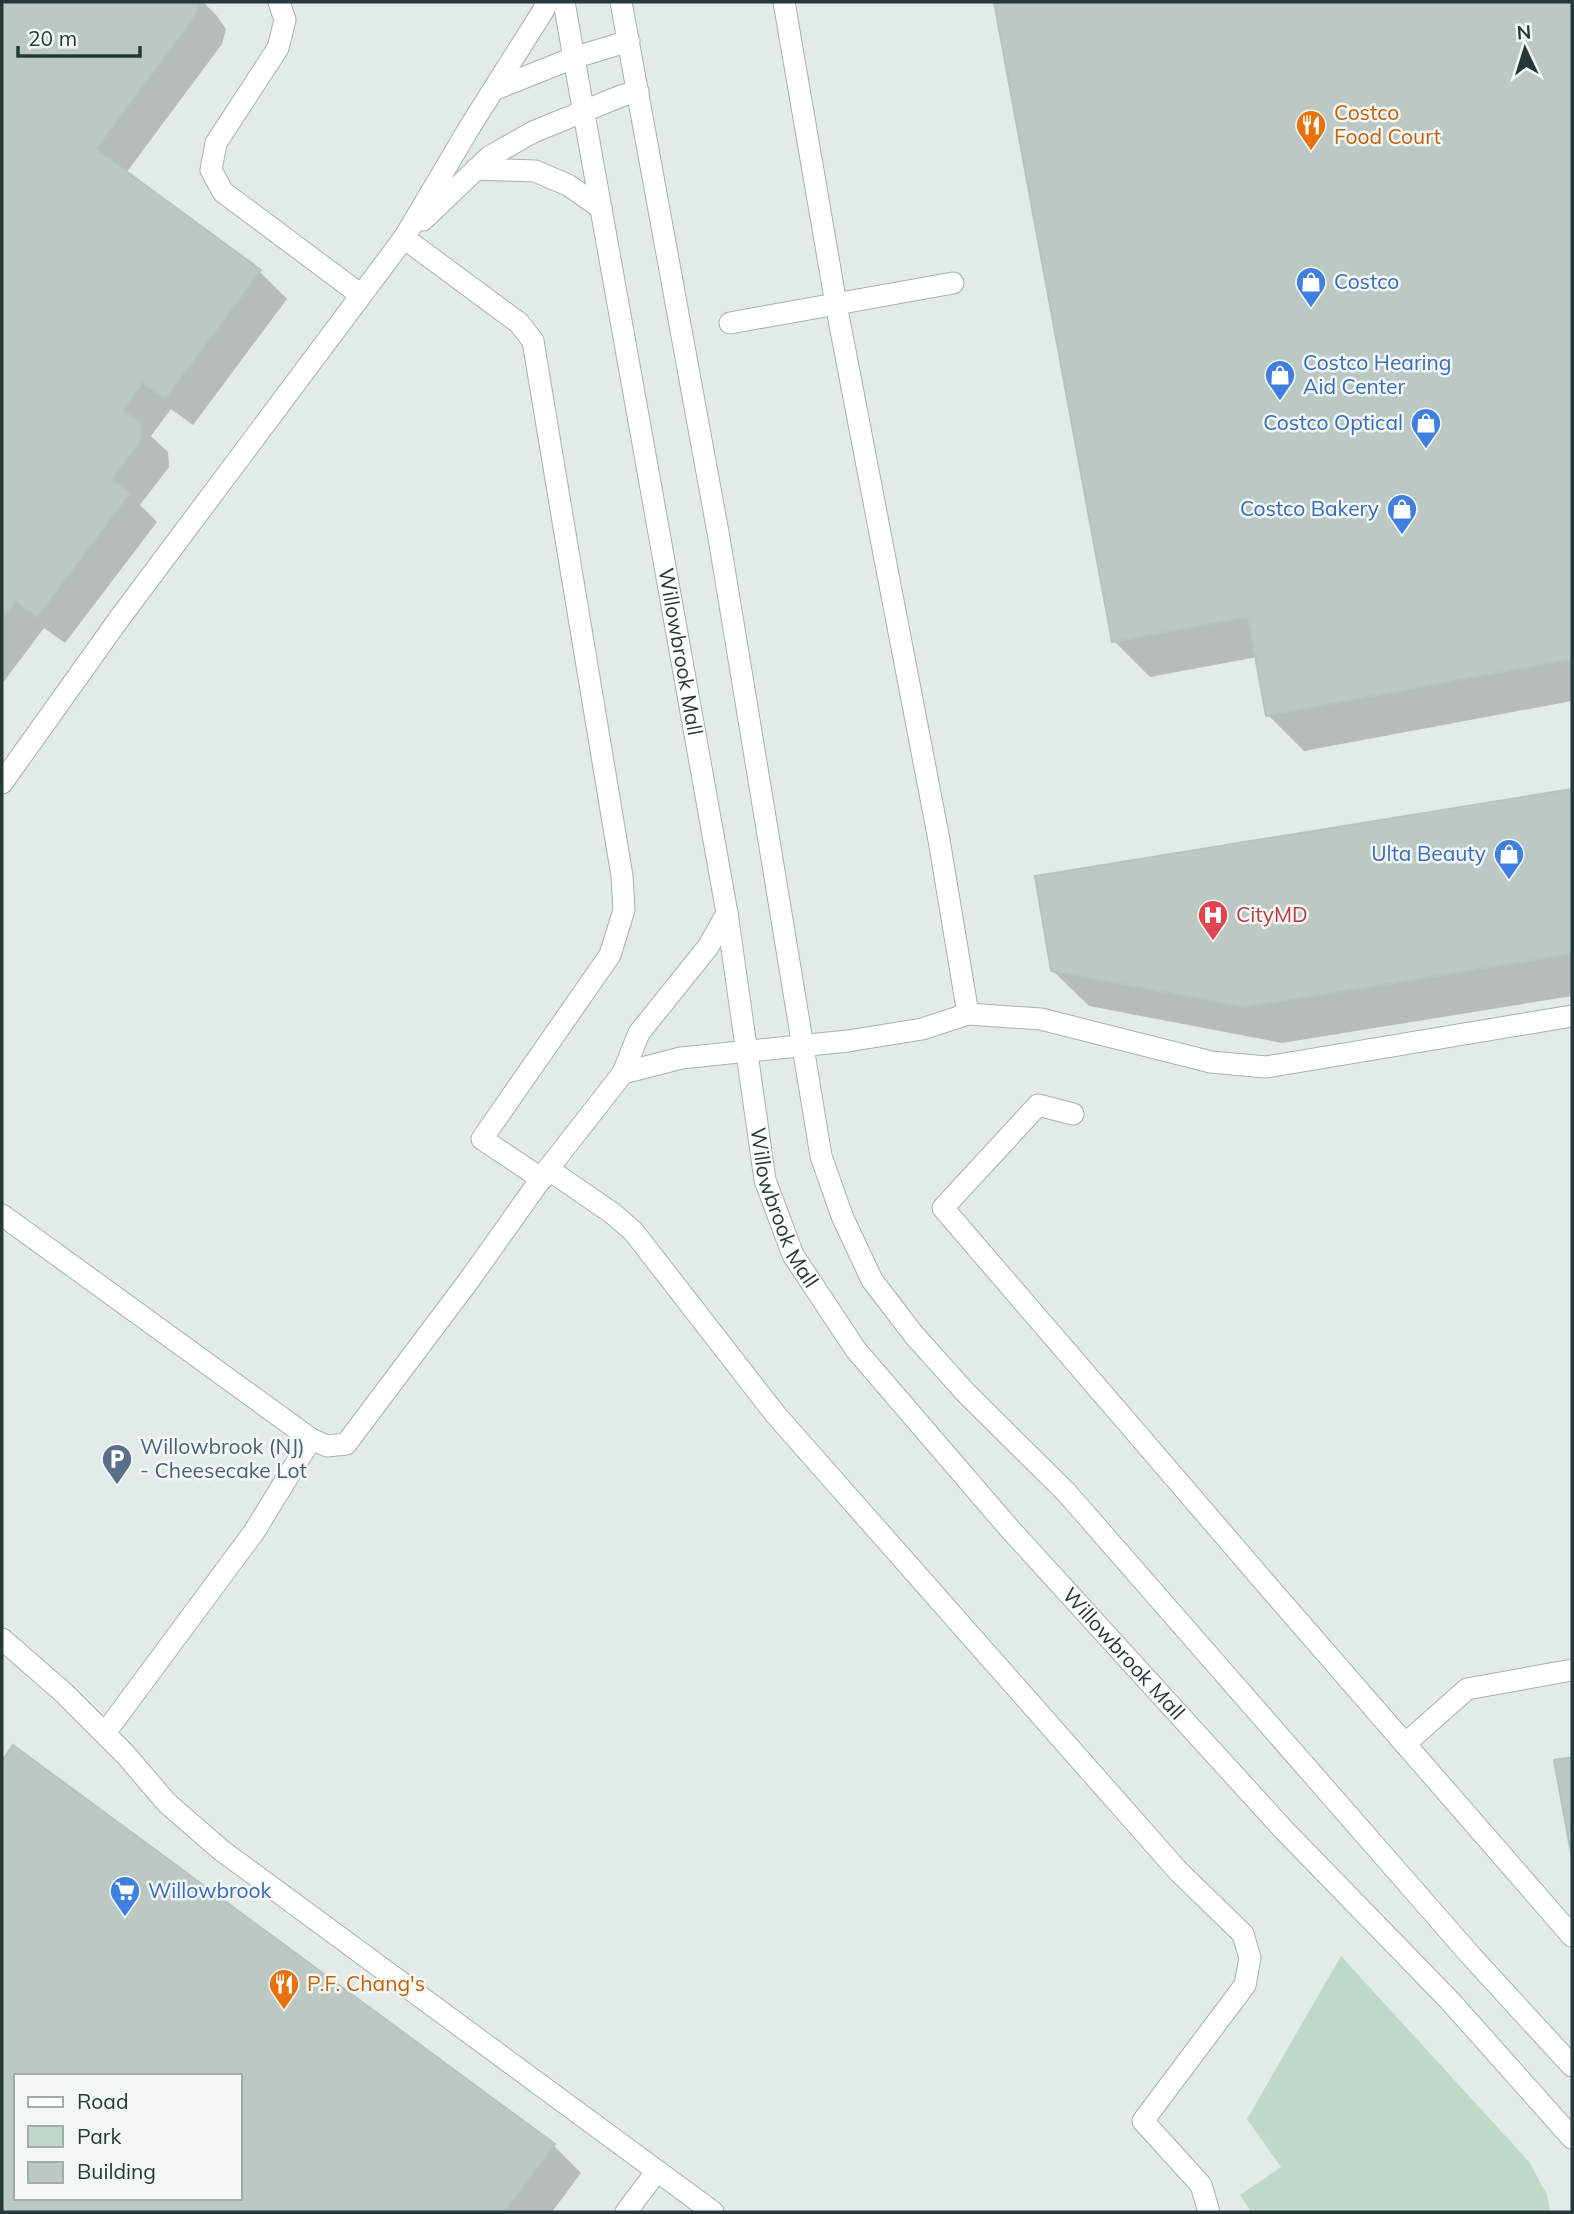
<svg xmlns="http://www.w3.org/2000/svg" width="1574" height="2214" viewBox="0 0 1574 2214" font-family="Mulish,sans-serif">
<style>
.green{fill:#bed9c9}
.shadow{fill:#0003;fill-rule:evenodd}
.building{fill:#bbc8c4;stroke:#b6c4c0;stroke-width:2;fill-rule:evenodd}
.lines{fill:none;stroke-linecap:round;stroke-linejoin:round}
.minor-casing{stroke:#a6b2af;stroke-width:23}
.minor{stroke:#fff;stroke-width:21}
.labels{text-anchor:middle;stroke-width:5;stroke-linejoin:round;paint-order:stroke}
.food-label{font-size:21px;fill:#c56008;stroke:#f3f8f6;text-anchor:start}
.shop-label{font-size:21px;fill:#366cbe;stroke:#f3f8f6;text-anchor:start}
.street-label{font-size:21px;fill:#253a37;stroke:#f3f8f6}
.health-label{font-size:21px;fill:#be3a42;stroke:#f3f8f6;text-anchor:start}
.service-label{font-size:21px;fill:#4e5e75;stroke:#f3f8f6;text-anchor:start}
</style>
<rect width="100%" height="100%" fill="#e3ebe8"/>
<path class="green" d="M1341,1956L1530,2163L1547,2195L1550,2212H1251L1240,2195L1281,2167L1247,2119Z"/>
<path class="shadow" d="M2,2H203L217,16L226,29L222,44L126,173L260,272L287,299L193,425L171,409L151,436L168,452L169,467L140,505L157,522L65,643L44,628L2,684Z
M996,2H1572V701L1304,751L1268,715L1257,657L1150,677L1114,641Z
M1572,791V996L1282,1043L1089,1006L1052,970L1037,877Z
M14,1748L554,2146L581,2173L552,2212H2V1764ZM16,2076H240V2198H16Z"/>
<path class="building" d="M2,2H199L195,16L96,149L261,270L165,399L143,383L123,410L141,423L142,439L112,479L130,493L37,617L16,601L2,620Z
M994,2H1572V659L1266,716L1248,617L1112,642Z
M1572,789V954L1245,1007L1051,971L1035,876Z
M13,1745L555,2144L504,2212H2V1761ZM16,2076H240V2198H16Z
M1572,1757V1859L1554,1760Z"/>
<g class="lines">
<g class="minor-casing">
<g id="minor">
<path d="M279,2L285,20L278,48L216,143L211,170L223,192L361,295"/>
<path id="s1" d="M564,2L727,913L765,1180L793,1255L856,1350L1009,1528L1283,1829L1451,2002L1572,2138"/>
<path d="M621,2L719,538L821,1156L842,1216L872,1280L914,1335L966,1393L1066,1492L1472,1957L1572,2066"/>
<path d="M493,90L573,58L629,41"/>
<path d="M476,169L535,171L568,185L601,208"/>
<path d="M423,220L489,157L533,132L621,96L638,91"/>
<path d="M404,238L519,323L533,341L622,876L624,910L610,955L482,1139L542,1179"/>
<path d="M730,323L953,283"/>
<path d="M2,783L119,619L404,238L471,125L543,11L547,2"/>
<path d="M968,1014L1041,1019L1211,1062L1266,1067L1572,1016"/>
<path d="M623,1073L639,1033L708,947L727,913"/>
<path d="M1073,1114L1038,1105L943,1208L1273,1592L1572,1936"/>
<path d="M548,1169L612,1213L633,1231L776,1415L1179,1872L1243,1934L1250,1958L1245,1985L1143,2121L1201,2185L1209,2212"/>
<path d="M2,1215L311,1439"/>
<path d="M2,1639L64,1693L125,1754L167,1803L221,1850L713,2212"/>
<path d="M105,1733L254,1532L311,1439L327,1446L346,1444L470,1279L548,1169L623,1073L681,1058L848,1041L922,1029L968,1014L939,840L836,304L784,2"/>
<path d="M1405,1744L1467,1689L1572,1670"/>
<path d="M626,2212L657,2171"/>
</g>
</g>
<use href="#minor" class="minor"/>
</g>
<defs>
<g id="restaurant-pin" transform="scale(1.575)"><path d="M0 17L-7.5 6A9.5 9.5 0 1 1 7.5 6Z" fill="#e8710a" stroke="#f3f8f6"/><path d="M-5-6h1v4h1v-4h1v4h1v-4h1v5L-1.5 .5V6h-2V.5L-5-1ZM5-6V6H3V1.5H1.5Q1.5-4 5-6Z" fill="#fff"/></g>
<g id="shop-pin" transform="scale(1.575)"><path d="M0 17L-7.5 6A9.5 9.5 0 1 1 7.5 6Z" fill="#3f7fe0" stroke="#f3f8f6"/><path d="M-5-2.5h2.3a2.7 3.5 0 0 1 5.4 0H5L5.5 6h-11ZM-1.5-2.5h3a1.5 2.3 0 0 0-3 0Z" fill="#fff"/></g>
<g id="hospital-pin" transform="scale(1.575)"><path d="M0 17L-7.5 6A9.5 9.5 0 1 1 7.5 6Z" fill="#e0444e" stroke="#f3f8f6"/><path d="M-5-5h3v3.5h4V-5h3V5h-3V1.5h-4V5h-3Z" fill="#fff"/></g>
<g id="parking-pin" transform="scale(1.575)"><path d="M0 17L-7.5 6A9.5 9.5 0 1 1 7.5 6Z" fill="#5c6f8a" stroke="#f3f8f6"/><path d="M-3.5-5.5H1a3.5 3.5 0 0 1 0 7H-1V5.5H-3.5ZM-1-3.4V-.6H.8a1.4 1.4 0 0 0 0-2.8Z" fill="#fff"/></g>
<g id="supermarket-pin" transform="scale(1.575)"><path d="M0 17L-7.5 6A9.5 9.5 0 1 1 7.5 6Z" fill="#3f7fe0" stroke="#f3f8f6"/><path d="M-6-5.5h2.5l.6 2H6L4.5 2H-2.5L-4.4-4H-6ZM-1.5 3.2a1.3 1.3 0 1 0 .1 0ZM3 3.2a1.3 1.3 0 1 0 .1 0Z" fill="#fff"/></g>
</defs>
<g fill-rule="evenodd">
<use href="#restaurant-pin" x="1311" y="125"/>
<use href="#shop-pin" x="1311" y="282"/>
<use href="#shop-pin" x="1280" y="375"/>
<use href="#shop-pin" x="1426" y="423"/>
<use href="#shop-pin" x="1402" y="509"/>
<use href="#shop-pin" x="1509" y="854"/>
<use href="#hospital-pin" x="1213" y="915"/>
<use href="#parking-pin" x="117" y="1459"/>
<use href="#supermarket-pin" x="125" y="1891"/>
<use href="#restaurant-pin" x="284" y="1984"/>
</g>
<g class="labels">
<g class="food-label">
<text x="1334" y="120">Costco<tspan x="1334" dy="24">Food Court</tspan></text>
<text x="307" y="1991">P.F. Chang's</text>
</g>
<g class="shop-label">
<text x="1334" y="289">Costco</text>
<text x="1303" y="370">Costco Hearing<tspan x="1303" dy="24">Aid Center</tspan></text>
<text x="1403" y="430" text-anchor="end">Costco Optical</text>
<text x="1379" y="516" text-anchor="end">Costco Bakery</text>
<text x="1486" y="861" text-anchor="end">Ulta Beauty</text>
<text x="148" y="1898">Willowbrook</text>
</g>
<g class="street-label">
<text dy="7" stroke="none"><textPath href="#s1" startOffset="660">Willowbrook Mall</textPath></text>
<text dy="7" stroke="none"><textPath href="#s1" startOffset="1227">Willowbrook Mall</textPath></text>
<text dy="7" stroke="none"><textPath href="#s1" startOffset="1794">Willowbrook Mall</textPath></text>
</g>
<g class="health-label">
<text x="1236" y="922">CityMD</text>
</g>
<g class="service-label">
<text x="140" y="1454">Willowbrook (NJ)<tspan x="140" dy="24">- Cheesecake Lot</tspan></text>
</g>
</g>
<rect width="1574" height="2214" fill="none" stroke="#253a37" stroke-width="7"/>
<rect x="14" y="2074" width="228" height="126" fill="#f3f8f6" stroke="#a1acaa" stroke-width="2"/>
<rect x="28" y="2097" width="35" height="10" fill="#ffffff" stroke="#a1acaa" stroke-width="2"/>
<text x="77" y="2109" font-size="21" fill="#253a37">Road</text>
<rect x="28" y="2126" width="35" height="21" fill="#bed9c9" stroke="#a1acaa" stroke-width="2"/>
<text x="77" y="2144" font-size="21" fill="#253a37">Park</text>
<rect x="28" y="2162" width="35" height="21" fill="#bbc8c4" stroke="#a1acaa" stroke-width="2"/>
<text x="77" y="2179" font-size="21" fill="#253a37">Building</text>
<g transform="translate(1525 49) rotate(356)" stroke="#f3f8f6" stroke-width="5" paint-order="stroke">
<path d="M0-5L12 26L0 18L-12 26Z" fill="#253a37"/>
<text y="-10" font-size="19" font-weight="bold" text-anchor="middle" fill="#253a37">N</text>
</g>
<path d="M18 46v10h122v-10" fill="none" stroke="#253a37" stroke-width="3.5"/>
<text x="28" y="46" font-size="21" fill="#253a37" stroke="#f3f8f6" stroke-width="5" paint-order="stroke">20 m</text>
</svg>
